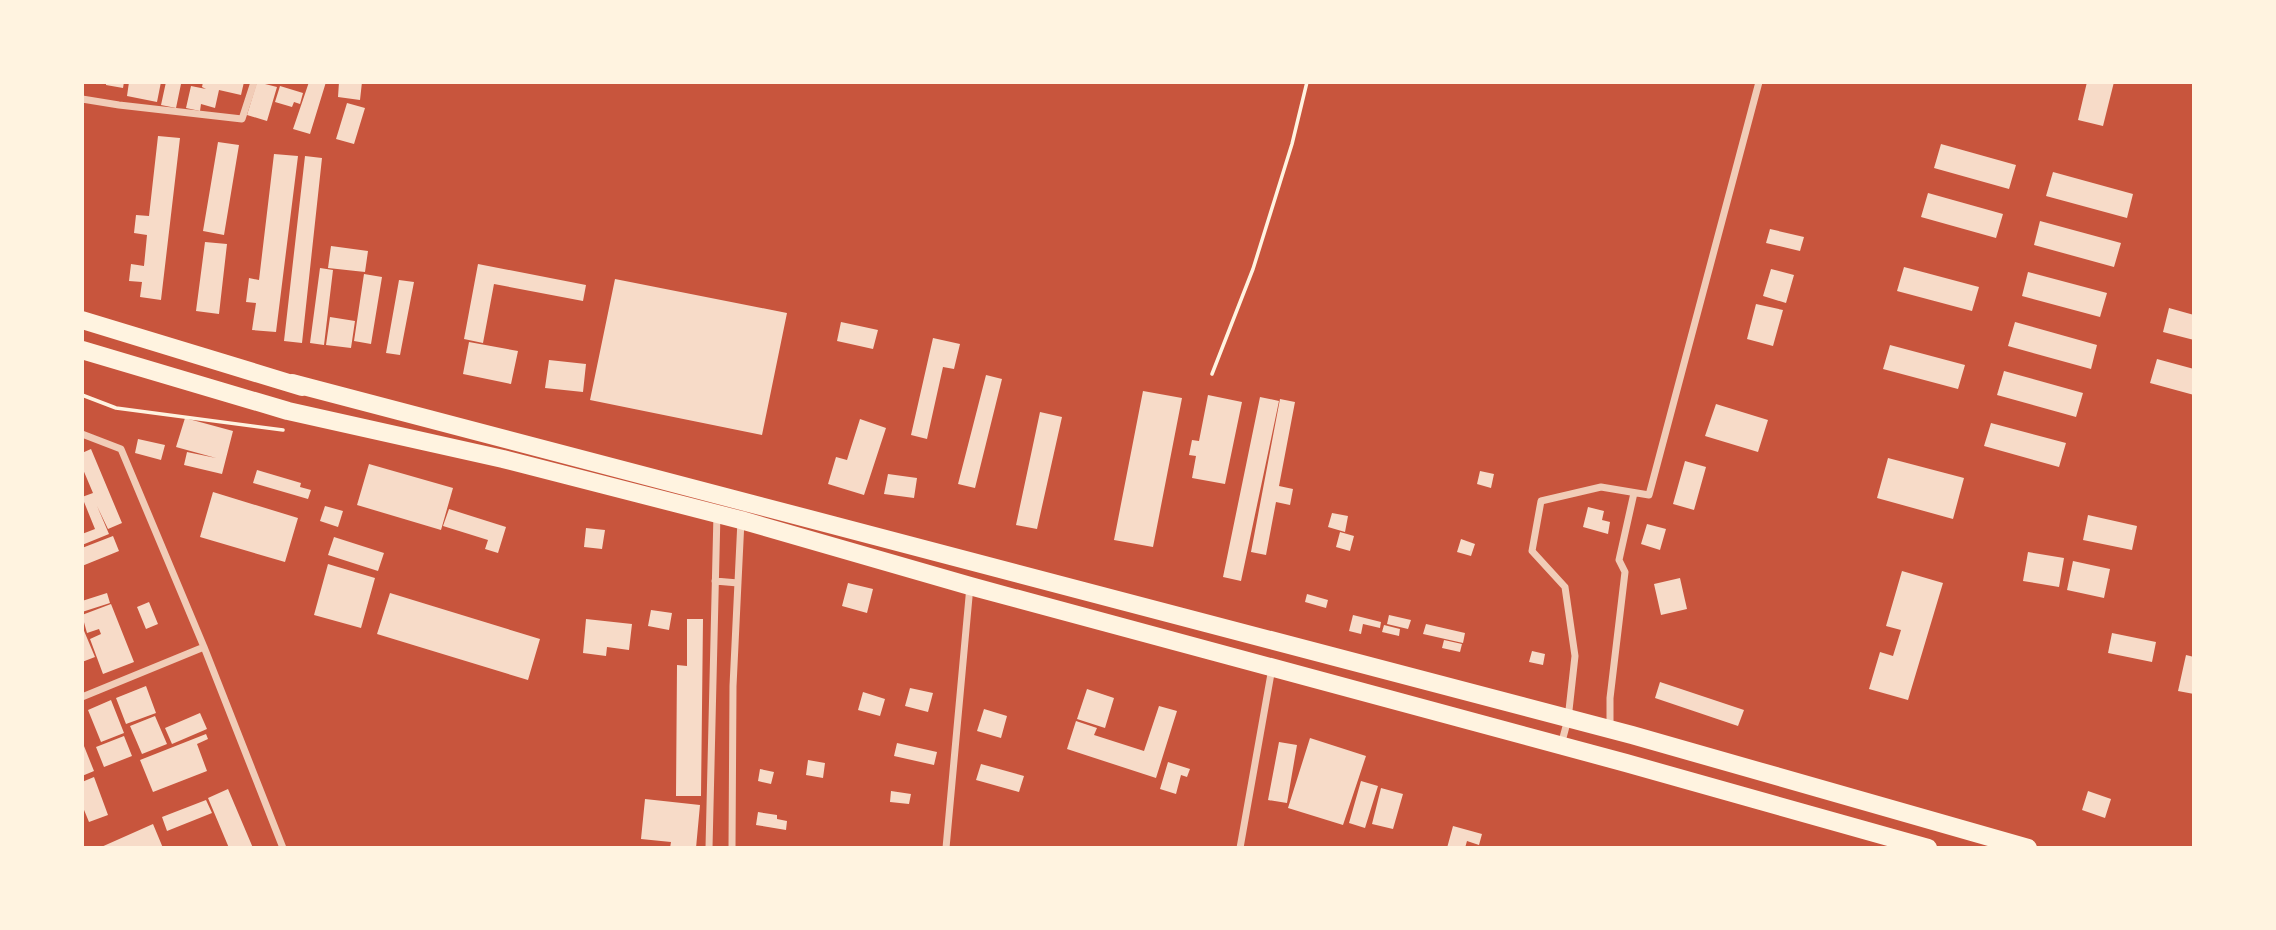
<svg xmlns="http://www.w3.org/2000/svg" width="2276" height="930" viewBox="0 0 2276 930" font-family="Ubuntu,sans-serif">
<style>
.building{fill:#f7dbc8}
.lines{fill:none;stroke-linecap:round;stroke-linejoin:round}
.path{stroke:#fff3e0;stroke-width:3.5}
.minor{stroke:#f1ccb7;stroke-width:7}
.trunk{stroke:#fff3e0;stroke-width:18}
</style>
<rect width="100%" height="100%" fill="#c8553d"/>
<path class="building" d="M106,82H124L123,88L106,85Z
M129,82H161L157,102L127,96Z
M166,82L181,84L176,108L161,105Z
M203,82H244L241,95L219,90L215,108L201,104L200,111L186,108L191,86L206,89L202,87Z
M257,82L277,87L267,121L247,115Z
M309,82H326L310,134L293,129Z
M339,82H362L360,100L338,97Z
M2087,82H2114L2103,126L2078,120Z
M280,86L303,93L300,104L294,102L292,107L275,102Z
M347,103L365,108L354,144L336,139Z
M158,136L180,138L161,300L140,297L142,282L129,281L131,264L144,266L147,235L134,233L136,215L149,216Z
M218,142L239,145L224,235L203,231Z
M1941,144L2016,165L2009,189L1934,168Z
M274,154L298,156L276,332L252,330L256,303L246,302L249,278L259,280Z
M305,156L322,158L302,343L284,341Z
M2053,172L2133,194L2127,218L2046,196Z
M1928,193L2003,214L1996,238L1921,217Z
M2040,221L2121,243L2114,267L2034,245Z
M1770,229L1804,237L1800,251L1766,243Z
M205,242L227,244L219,314L196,311Z
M331,246L368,251L365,272L328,268Z
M478,264L586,285L583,301L494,284L483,343L464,339Z
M1904,267L1979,287L1972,311L1897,291Z
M320,268L333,270L324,345L310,343Z
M1771,269L1794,275L1786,303L1763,296Z
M2028,272L2107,293L2100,317L2022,296Z
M364,274L382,277L371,344L354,341Z
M615,279L787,313L762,435L590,400Z
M399,280L414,282L400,355L386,353Z
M1756,304L1783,310L1773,346L1747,339Z
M2169,308L2194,315V340L2163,332Z
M330,317L355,321L351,348L326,345Z
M841,322L878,330L873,349L837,341Z
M2015,322L2097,345L2091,369L2008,346Z
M933,338L960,344L954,369L943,367L927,439L911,435Z
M469,342L518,351L511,384L463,374Z
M1890,345L1965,365L1958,389L1883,369Z
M2157,359L2194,369V395L2150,383Z
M549,360L586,364L583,392L545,388Z
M2004,371L2083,393L2076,417L1997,395Z
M986,375L1002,379L975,488L958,484Z
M1143,391L1182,398L1153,547L1114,540Z
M1208,395L1242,402L1225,484L1192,478L1196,456L1189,455L1192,440L1199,441Z
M1260,397L1279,401L1241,581L1223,577Z
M1280,399L1295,402L1279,486L1293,489L1290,505L1276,502L1266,555L1251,552Z
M1716,404L1768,420L1758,452L1705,436Z
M1040,412L1062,417L1037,529L1016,525Z
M185,418L233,431L222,474L184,465L187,452L216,458L176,447Z
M860,419L886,428L864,495L828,484L836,457L847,460Z
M1991,423L2066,443L2059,467L1984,446Z
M138,439L165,445L161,460L135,453Z
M91,449L122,523L108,529L97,506L109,534L82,545V534L95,529L82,497L93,493L82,467V453Z
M1888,458L1964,478L1953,519L1877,498Z
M1685,461L1706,467L1694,510L1673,504Z
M369,464L453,488L441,530L357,505Z
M257,470L301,483L300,487L311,490L308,499L253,483Z
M1480,471L1494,474L1491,488L1477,484Z
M888,474L917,478L914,498L884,494Z
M213,492L298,518L285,562L200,537Z
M325,506L343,511L338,527L320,521Z
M1588,507L1604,511L1602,520L1610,522L1608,534L1583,527Z
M449,509L506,527L498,553L485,549L488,540L443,526Z
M1332,513L1348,516L1345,532L1328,527Z
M2088,515L2137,526L2132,550L2083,540Z
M1647,524L1666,529L1660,550L1641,544Z
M586,528L605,530L602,549L584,547Z
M1340,532L1354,536L1350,551L1336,547Z
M113,536L119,551L82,566V548Z
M334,537L384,553L378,571L328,555Z
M1461,539L1475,544L1471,556L1457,552Z
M2028,552L2064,558L2059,587L2023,581Z
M2073,561L2110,569L2104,598L2067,590Z
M328,564L375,578L361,628L314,615Z
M1902,571L1943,583L1908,700L1869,689L1880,652L1893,656L1901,630L1886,626Z
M1680,578L1687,609L1661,615L1654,584Z
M848,583L873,589L867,613L842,606Z
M107,593L110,603L82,612V601Z
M390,593L540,639L528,680L377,634Z
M1307,594L1328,600L1326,608L1305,602Z
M149,602L158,624L146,629L137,607Z
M111,604L134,662L103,674L90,639L101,634L99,629L87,633L82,615Z
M651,610L672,613L669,630L648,626Z
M1353,615L1381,622L1380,628L1363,624L1361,634L1349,631Z
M1389,615L1411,620L1408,629L1387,624Z
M586,619L632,624L629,650L607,647L606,656L583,653Z
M687,619H703L701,796H676L677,665L687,666Z
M1426,624L1465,633L1463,643L1423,634Z
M1384,625L1400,629L1399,636L1382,632Z
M82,626L95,657L82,662Z
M2112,633L2156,642L2152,662L2108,653Z
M1444,640L1462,644L1460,652L1442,648Z
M1532,651L1545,654L1543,665L1529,662Z
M2186,655L2194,657V694L2178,691Z
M1660,682L1744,710L1738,726L1655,698Z
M146,686L156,713L126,724L116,698Z
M910,688L933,693L928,712L905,706Z
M1087,689L1114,698L1105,728L1077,719Z
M863,692L885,699L880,716L858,710Z
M111,700L124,733L101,742L88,710Z
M1159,706L1177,711L1156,778L1067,749L1076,721L1097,728L1094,735L1144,751Z
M984,709L1007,716L1001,738L977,731Z
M200,713L207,729L172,744L165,728Z
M155,716L167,744L142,754L130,726Z
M206,734L208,739L197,744L207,771L153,792L140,760Z
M124,736L132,756L104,767L96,747Z
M1310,738L1366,756L1343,825L1288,808Z
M82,741L94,771L82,776Z
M1279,742L1297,745L1287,803L1268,800Z
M897,743L937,752L934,765L894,756Z
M808,760L825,763L823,778L806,775Z
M1168,762L1190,769L1187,777L1181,775L1176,794L1160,789Z
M981,764L1024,776L1019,792L976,780Z
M760,769L774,772L771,784L758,781Z
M94,777L108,815L89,822L82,805V782Z
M1361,781L1378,786L1365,828L1349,823Z
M1381,788L1403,794L1393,829L1372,824Z
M228,789L253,848H229L208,798Z
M891,791L911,794L909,804L890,802Z
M2088,791L2111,799L2105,818L2082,810Z
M645,799L700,805L696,848H670L671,842L641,839Z
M206,800L212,813L167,831L162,817Z
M758,812L777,815V819L787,821L786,830L756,825Z
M153,824L163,848H99Z
M1453,826L1482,834L1479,845L1467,841L1465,848H1447Z"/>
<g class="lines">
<path class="path" d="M1212,374L1253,269L1292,144L1307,82
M82,395L116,408L283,430"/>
<path class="minor" d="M82,99L119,105L242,119L254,82
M82,434L121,449L204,647L283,848
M715,581L738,583
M82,697L204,647
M1610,729V698L1625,572L1619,560L1634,493
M1561,745L1568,719L1575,656L1565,587L1532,551L1541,501L1601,487L1649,495L1759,82
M709,848L717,513
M732,848L733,686L741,520
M946,848L970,586
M1240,848L1272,668"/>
<path class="trunk" d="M82,320L302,387
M82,350L288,411L503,459L741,520L970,586L1626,763L1928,848
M292,383L1632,735L2028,848"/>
</g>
<rect width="2276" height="930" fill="none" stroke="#fff3e0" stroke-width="168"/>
</svg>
